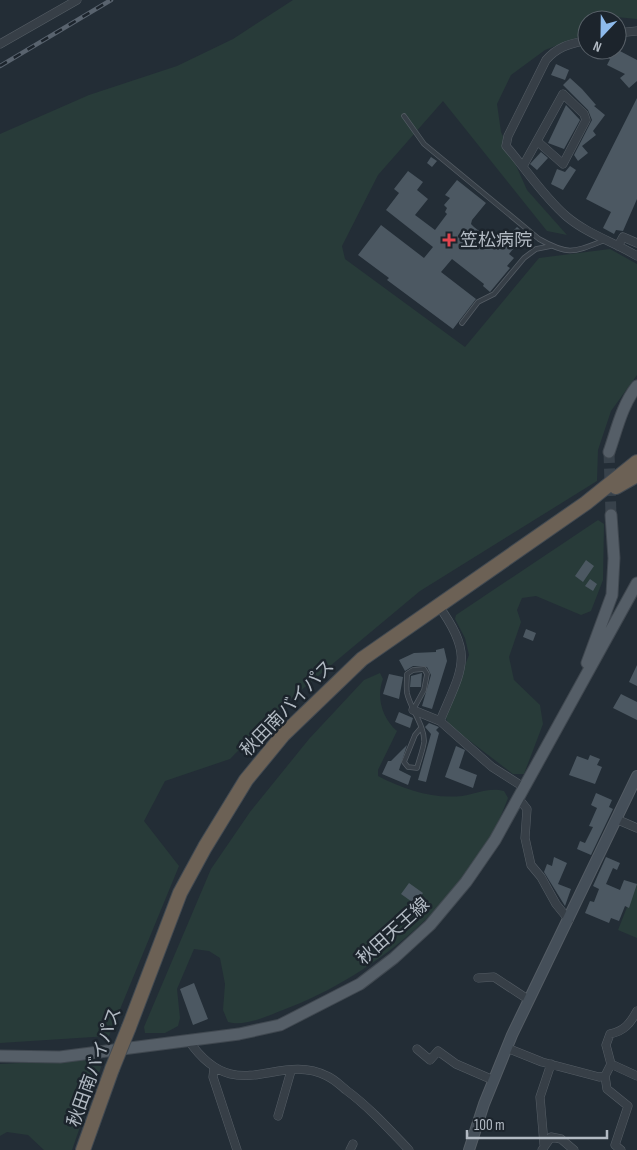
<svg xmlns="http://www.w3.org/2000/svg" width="637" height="1150" viewBox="0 0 637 1150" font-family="'Sofia Sans Condensed','Noto Sans JP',sans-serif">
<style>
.green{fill:#283b39}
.building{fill:#4c5862}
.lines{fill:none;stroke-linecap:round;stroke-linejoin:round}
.primary-tunnel{stroke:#38424b;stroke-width:11;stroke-dasharray:11 5.5;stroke-linecap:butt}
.lane-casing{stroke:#555d65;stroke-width:5.5}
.street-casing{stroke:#555d65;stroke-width:9}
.secondary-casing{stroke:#555d65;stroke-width:12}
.primary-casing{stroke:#404850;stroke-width:13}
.highway-casing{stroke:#424a52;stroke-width:16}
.lane{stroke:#373f47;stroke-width:4}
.street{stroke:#373f47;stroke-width:8}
.secondary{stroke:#454f59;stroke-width:10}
.primary{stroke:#555e67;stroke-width:11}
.highway{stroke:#6c6155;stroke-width:14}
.rail-casing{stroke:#59636e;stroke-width:4.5}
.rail{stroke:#1c242c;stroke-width:2.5;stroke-dasharray:8;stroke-linecap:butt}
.highway-bridge-casing{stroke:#424a52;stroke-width:16;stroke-linecap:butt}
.highway-bridge{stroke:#6c6155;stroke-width:14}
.health-dot{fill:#e0444e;stroke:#1c242c;stroke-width:2}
.labels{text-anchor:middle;stroke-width:5;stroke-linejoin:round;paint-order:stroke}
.poi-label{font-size:18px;fill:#b2bac3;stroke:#1c242c;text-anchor:start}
.street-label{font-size:18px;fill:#b2bac3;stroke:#1c242c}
</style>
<rect width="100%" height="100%" fill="#232d36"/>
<path class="green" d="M293,0H637V19L606,16L601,20H587L586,34L545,50L511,75L497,104L501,132L527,190L567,235L547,231L443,101L378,175L342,246L345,259L465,347L539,258L610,249L637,264V375L611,411L598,450L597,481L420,591L281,707L230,759L165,781L144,821L179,866L109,1036L0,1043V134L89,95L177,66L233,39Z
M598,520L604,524L603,580L591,611L581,615L536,596L522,598L517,610L521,622L509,657L514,680L540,705L543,724L524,774H513L449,725L445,716L469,655L465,638L455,619L456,615Z
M380,673L383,679C376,697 382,718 397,731L378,770V776C405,790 432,799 462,796C477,794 488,787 504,791L508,798C473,895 377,975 283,1010C267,1016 245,1027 228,1022L223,1010L225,984L220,958L209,951L194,949L177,989L180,1018L178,1026L165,1033H145L144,1027L211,869L250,812L309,739L364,680Z
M637,882V938L618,930Z
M93,1059L101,1067L72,1150H44L28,1135L7,1132L0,1136V1064Z"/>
<path class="building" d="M592,50H618L637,60V81L629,88L620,78L625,74L607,65L610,59Z
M556,64L569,70L565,80L551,75Z
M570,78L582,89L596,105L594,106L605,115L593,131L596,135L582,146L588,153L578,161L574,155L592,120L588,110L563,85Z
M637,98V199L623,231L616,230L614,234L603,228L611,212L586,199Z
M566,105L580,120L564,149L548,143Z
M541,152L548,158L537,170L530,164Z
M431,157L437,161L432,167L427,163Z
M570,166L576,170L563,190L551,184L557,169L565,172Z
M408,171L423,182L417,190L428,199L415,215L435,230L447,214L445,212L447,208L444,205L450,198L445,195L457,180L486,203L472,220L471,224L474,227L498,246L517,227L529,237L522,246L518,243L509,254L514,258L507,266L510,268L490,292L483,286L484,284L452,259L441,272L476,299L453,329L387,280L389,278L358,255L381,225L424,258L433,247L386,210L399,193L394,189Z
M586,560L594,566L583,582L575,576Z
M590,579L597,584L593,591L585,586Z
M526,629L536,633L533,641L523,637Z
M444,648L447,661L432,709L422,706L431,675L427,667L413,666L405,671L399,660L414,653L436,652V650Z
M637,665V686L629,682Z
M422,673L421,687H410L411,676Z
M389,674L403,677L399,699L383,694Z
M621,694L637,702V720L613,708Z
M399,712L413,718L410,728L395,722Z
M429,723L439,727L436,730L439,733L426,782L418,780L431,734L425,727Z
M407,745L399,770L411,776L408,785L382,774L388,761H391Z
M456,746L465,750L459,768L477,775L473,788L445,777Z
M590,755L600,759L597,765L602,767L595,784L569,775L577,756L588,760Z
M596,793L612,800L609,807L613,809L591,855L577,849L580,841L585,843L593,827L589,826L597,808L591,805Z
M554,857L567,863L558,884L571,889L565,906L544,872L547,864L552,866Z
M606,857L620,863L617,870L613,868L606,884L620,890L624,880L637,884L629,908L625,906L619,921L611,918L609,923L585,913L590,901L594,902L599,889L593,886Z
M409,883L423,893L415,904L401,894Z
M194,983L208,1019L193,1025L180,989Z"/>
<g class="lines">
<path class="primary-tunnel" d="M609,452L611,515"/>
<g class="lane-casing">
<path id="lane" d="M404,116L424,144L539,239C569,256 574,252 605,240
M462,323L478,302L494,294L524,258L536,249L551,246
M413,710L424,690L427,674L424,669L413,670L407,674C407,680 406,687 407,693C410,708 425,726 424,742C423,750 419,760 417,768L408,767L404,762L415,735L420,729"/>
</g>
<g class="street-casing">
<path id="street" d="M617,33L637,31
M587,40C570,44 558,46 546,60L508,136L506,146C526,169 543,196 566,216C587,234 614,242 637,256
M0,44L77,0
M523,166L563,94L584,114L586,120L563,164L537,141
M618,246L623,237L637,243
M438,605C475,656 462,668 440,721
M413,710L440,721L492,767L525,788
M519,799L527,809L525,838L531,865L541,877L556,904L569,920
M616,819L637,828
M478,978L494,977L529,1000
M189,1041C236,1109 277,1051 327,1076C334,1079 340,1085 346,1090C369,1107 388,1128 409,1150
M507,1048L542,1062L599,1077L605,1076L611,1064L606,1045L610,1034C624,1031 630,1024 637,1011
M417,1049L430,1060L438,1051L456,1064L493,1080
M611,1064L637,1076
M214,1068L213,1077L237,1150
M605,1076L607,1089L628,1106L615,1145L621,1150
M278,1116L291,1071
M544,1144L540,1097L551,1064
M350,1150L353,1144
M542,1150L551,1137L561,1139L574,1150"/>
</g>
<g class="secondary-casing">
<path id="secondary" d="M469,1150L484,1104L512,1035L637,776"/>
</g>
<g class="primary-casing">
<path id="primary" d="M609,452C617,429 622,405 637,386
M587,663L612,595L614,558L611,515
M0,1056L60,1057L239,1034L280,1025L360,984L394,958L430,925L466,882L495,840L637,583"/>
</g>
<g class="highway-casing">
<path id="highway" d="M616,487L637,475
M129,1027L180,893L205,847L246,780L283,735L362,659L586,503L637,462
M83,1150L112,1069"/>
</g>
<use href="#lane" class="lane"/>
<use href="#street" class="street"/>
<use href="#secondary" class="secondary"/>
<use href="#primary" class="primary"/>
<use href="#highway" class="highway"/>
<g class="rail-casing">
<path id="rail" d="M0,66L111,0"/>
</g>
<use href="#rail" class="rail"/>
<g class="highway-bridge-casing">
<path id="highway-bridge" d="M112,1069L129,1027"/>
</g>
<use href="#highway-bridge" class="highway-bridge"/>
</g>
<path class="health-dot" d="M446.5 232.5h5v5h5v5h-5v5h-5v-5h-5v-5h5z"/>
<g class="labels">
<g class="poi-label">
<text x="460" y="246">笠松病院</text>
</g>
<g class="street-label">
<text transform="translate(287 708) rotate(-46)" y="6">秋田南バイパス</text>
<text transform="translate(393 931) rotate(-42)" y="6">秋田天王線</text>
<text transform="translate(94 1067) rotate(-70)" y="6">秋田南バイパス</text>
</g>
</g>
<g transform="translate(602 35) rotate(202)"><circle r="24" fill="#1c242c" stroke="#586068"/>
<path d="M0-4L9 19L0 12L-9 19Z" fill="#8ebaeb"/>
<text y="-8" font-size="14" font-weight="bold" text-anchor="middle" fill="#b2bac3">N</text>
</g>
<path d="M467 1130v8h140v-8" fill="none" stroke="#b2bac3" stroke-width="2.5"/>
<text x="474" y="1130" font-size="15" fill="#b2bac3" stroke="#1c242c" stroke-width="4" paint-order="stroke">100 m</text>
</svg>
